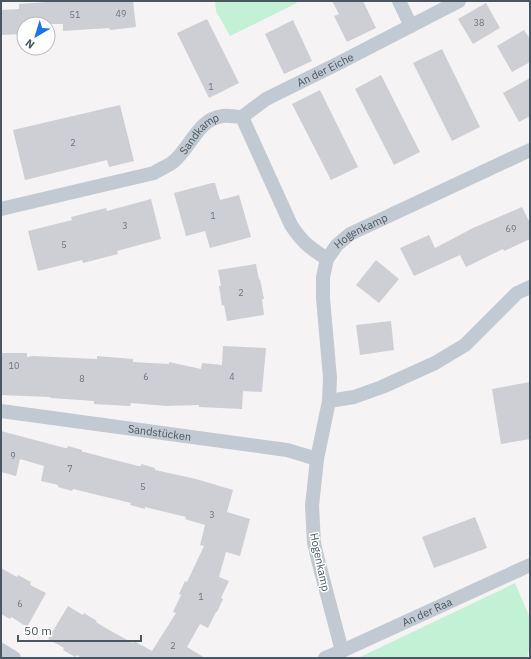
<svg xmlns="http://www.w3.org/2000/svg" width="531" height="659" viewBox="0 0 531 659" font-family="'IBM Plex Sans',sans-serif">
<style>
.green{fill:#c3f1d5}
.building{fill:#cdcfd5}
.lines{fill:none;stroke-linecap:round;stroke-linejoin:round}
.minor{stroke:#c1cad2;stroke-width:14}
.labels{text-anchor:middle;stroke-width:3;stroke-linejoin:round;paint-order:stroke}
.number-label{font-size:9px;fill:#6b747e}
.street-label{font-size:11px;fill:#4a5661;stroke:#fff}
</style>
<rect width="100%" height="100%" fill="#f5f3f3"/>
<path class="green" d="M215,1H296L297,3L230,36L216,11Z
M515,583L530,618V645L527,658H358Z"/>
<path class="building" d="M61,1H133L136,27L110,30L109,28L63,31V24H24V34L1,35V10L19,9V4Z
M332,1H363L376,28L347,42L334,16L339,14Z
M486,3L500,28L473,44L458,19Z
M207,19L239,83L209,98L177,33Z
M293,20L312,61L284,74L265,34Z
M524,30L530,39V62L512,72L497,46Z
M442,49L480,127L452,141L413,63Z
M381,75L420,152L394,165L355,89Z
M530,78V116L519,122L503,93Z
M320,90L358,167L331,180L292,104Z
M120,105L134,161L109,167L107,160L25,180L13,130Z
M212,183H215L220,200L239,195L251,237L210,248L205,231L186,236L174,193Z
M151,199L161,239L117,251L118,254L83,263L82,260L38,271L28,231L72,220L71,217L106,208L107,211Z
M522,207L530,223V239L504,251L503,249L466,267L460,255L414,276L400,248L429,235L435,248L473,228Z
M376,260L399,279L379,303L356,285Z
M256,264L259,280L260,279L264,299H262L264,315L227,321L224,305L222,306L219,286H221L218,270Z
M391,321L394,350L360,355L356,325Z
M223,346L266,348L262,392L243,391L242,409L199,407V405L166,406L131,403L130,406L94,404V401L51,398L49,397L1,395V353H27V357L33,356L97,359V356L133,359V362L169,364V362L201,369L202,363L222,365Z
M530,382V439L501,444L492,389Z
M1,431L65,448H67L68,446L82,450V452H84L138,466H141V464L155,468V470L196,479L233,490L227,512L250,519L240,556L226,552L219,577L229,581L221,598L223,599L217,612H216L208,628L200,624L187,647L205,658H81L77,655L75,657L63,650L64,648L48,639L68,606L81,614L83,615L84,613L97,621L96,622L109,630L133,643L134,641L152,651L176,613L173,612L181,595L179,594L185,581L187,582L204,546L200,545L205,525L185,519L186,517L145,507V509L130,505L131,503L73,489L72,491L58,487V485L41,481L44,466L20,459L16,476L1,472Z
M475,517L487,548L434,568L422,537Z
M1,568L15,576L17,577L18,575L31,582L30,584L32,586L46,593L27,627L13,618L11,617L10,619L1,614Z"/>
<g class="lines">
<g class="minor">
<path d="M399,1L411,26"/>
<path id="s1" d="M242,117L266,99L337,64L459,1"/>
<path id="s2" d="M1,209L154,173C160,169 168,166 173,162C191,148 197,119 223,116C229,115 236,117 242,117L291,225C302,242 310,248 327,259"/>
<path d="M329,401L354,397L382,387L435,363L465,345L517,293L530,287"/>
<path id="s3" d="M1,411L287,450L317,459"/>
<path d="M1,650L14,658"/>
<path id="s4" d="M342,651L318,560L314,543L312,506L317,459L329,401L330,378L323,298V277L327,259L337,245L350,234L530,150"/>
<path id="s5" d="M325,658L342,651L530,565"/>
</g>
</g>
<g class="labels">
<g class="number-label">
<text x="121" y="17">49</text>
<text x="75" y="18">51</text>
<text x="479" y="26">38</text>
<text x="211" y="90">1</text>
<text x="73" y="146">2</text>
<text x="213" y="219">1</text>
<text x="125" y="229">3</text>
<text x="511" y="232">69</text>
<text x="64" y="248">5</text>
<text x="241" y="296">2</text>
<text x="14" y="369">10</text>
<text x="146" y="380">6</text>
<text x="232" y="380">4</text>
<text x="82" y="382">8</text>
<text x="13" y="459">9</text>
<text x="70" y="472">7</text>
<text x="143" y="490">5</text>
<text x="212" y="518">3</text>
<text x="201" y="600">1</text>
<text x="20" y="607">6</text>
<text x="173" y="649">2</text>
</g>
<g class="street-label">
<text dy="4" stroke="none"><textPath href="#s1" startOffset="96">An der Eiche</textPath></text>
<text dy="4" stroke="none"><textPath href="#s2" startOffset="218">Sandkamp</textPath></text>
<text dy="4" stroke="none"><textPath href="#s4" startOffset="443">Hogenkamp</textPath></text>
<text dy="4" stroke="none"><textPath href="#s3" startOffset="160">Sandstücken</textPath></text>
<text transform="translate(320 562) rotate(78)" y="4">Hogenkamp</text>
<text dy="4" stroke="none"><textPath href="#s5" startOffset="112">An der Raa</textPath></text>
</g>
</g>
<rect width="531" height="659" fill="none" stroke="#4a5661" stroke-width="4"/>
<g transform="translate(36 36) rotate(218)"><circle r="19" fill="#ffffff" stroke="#b7bbc0"/>
<path d="M0-3L7 15L0 10L-7 15Z" fill="#1a73e8"/>
<text y="-6" font-size="11" font-weight="bold" text-anchor="middle" fill="#4a5661">N</text>
</g>
<path d="M18 635v6h123v-6" fill="none" stroke="#4a5661" stroke-width="2"/>
<text x="24" y="635" font-size="12" fill="#4a5661" stroke="#ffffff" stroke-width="3" paint-order="stroke">50 m</text>
</svg>
